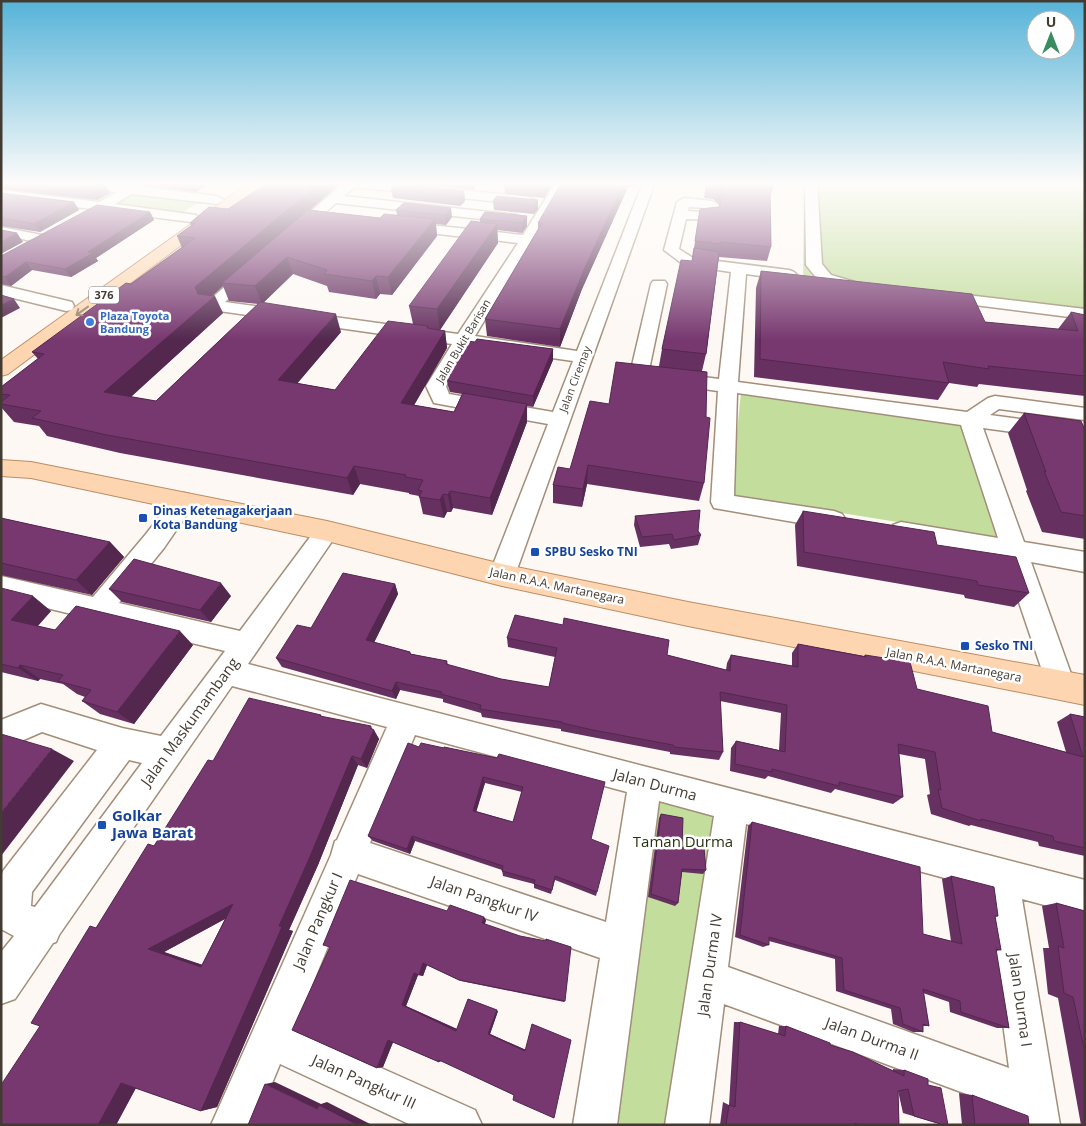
<svg xmlns="http://www.w3.org/2000/svg" width="1086" height="1126" viewBox="0 0 1086 1126" font-family="'Open Sans',sans-serif">
<style>
.green{fill:#c3dd9d}
.lines{fill:none;stroke-linecap:round;stroke-linejoin:round}
.minor-casing{stroke:#a28e7a;stroke-width:3}
.major-casing{stroke:#bb8d63;stroke-width:2}
.minor{fill:#fff;fill-rule:evenodd}
.major{fill:#fdd6b1;fill-rule:evenodd}
.wall{fill:#663060;fill-rule:evenodd}
.shaded-wall{fill:#53274e}
.building{fill:#773870;stroke:#53274e;fill-rule:evenodd}
.oneway{stroke:#97806b}
.shop-dot{fill:#3f7fe0;stroke:#fff;stroke-width:2}
.transit-dot{fill:#1a4fb4;stroke:#fff;stroke-width:2}
.labels{text-anchor:middle;stroke-width:5;stroke-linejoin:round;paint-order:stroke}
.shield{fill:#fff;stroke:#7b7570;stroke-width:1}
.shield-label{font-size:11px;font-weight:bold;fill:#433a32}
.far-shop-label{font-size:11px;font-weight:bold;fill:#366cbe;stroke:#fff;text-anchor:start}
.far-street-label{font-size:11px;fill:#433a32;stroke:#fff}
.transit-label{font-size:12px;font-weight:bold;fill:#164399;stroke:#fff;text-anchor:start}
.street-label{font-size:12px;fill:#433a32;stroke:#fff}
.near-street-label{font-size:15px;fill:#433a32;stroke:#fff}
.near-transit-label{font-size:15px;font-weight:bold;fill:#164399;stroke:#fff;text-anchor:start}
.near-park-label{font-size:15px;fill:#26330f;stroke:#fff}
</style>
<rect width="100%" height="100%" fill="#fdf8f4"/>
<path class="green" d="M1,182L206,197L181,214L1,191Z
M804,182H1085V318L803,287Z
M741,392L964,422L1002,539L731,495Z
M653,795L722,814L674,1125H613Z"/>
<g class="lines">
<g class="minor-casing">
<path id="minor" d="M61,182H102L128,185L133,182H148L142,187L217,196L224,200L217,204L132,194L115,204L196,215L198,218L191,222L104,211L98,213L92,209L1,198V190L99,202L117,192L67,186Z
M345,182H383L529,197L536,201L529,205L355,187L344,196L517,215L524,219L517,223L336,203L299,236H289L287,233L289,230Z
M556,182H568L475,336L577,351L643,182H655L515,575L511,582L502,585L493,582L489,575L548,424L434,403L426,386L452,344L212,310L206,309L204,305L246,268H256L259,271L256,274L225,302L458,334L518,243L402,230L395,226L402,222L523,235ZM469,346L573,361L553,412L449,394L446,386Z
M805,182H817L822,264L831,275L862,284L864,287L862,290L856,292L819,281L806,265Z
M684,198L712,201L719,205L715,220L686,219L679,249L693,258L789,270L794,272L797,275L794,278L789,280L746,274L738,382L967,412L988,398L995,396L1085,408V420L999,409L990,415L1085,428V442L983,428L1024,542L1085,552V572L1031,562L1075,685L1070,694L1060,698L1050,694L1004,558L901,540L893,537L889,531L893,525L901,522L998,538L961,425L737,393L734,496L834,511L842,514L846,520L842,526L834,529L714,508L711,502L718,391L639,380L632,378L630,374L651,284L653,281H665L667,284L649,370L719,379L731,272L684,265L664,250L677,202ZM689,207L705,208L704,212L688,211Z
M1,227L47,236L49,239L47,242L42,243L1,235Z
M1,285L72,302L74,306L72,310L66,311L1,295Z
M941,292L1085,309V319L935,300L933,297L935,294Z
M184,493L192,495L195,501L192,507L164,548L119,603L240,631L319,525L327,522L335,525L339,531L248,664L1085,880V916L1022,899L1060,1125H1016L1015,1112L724,1004L709,1125H665L714,816L659,801L617,1125H573L600,958L358,874L294,1029L475,1110L482,1125H411L280,1064L255,1125H211L331,855L335,841L337,840L387,727L232,686L59,935L56,942L53,943L15,999L1,1004V952L14,936L1,929V877L3,871L97,750L42,732L19,742L12,750L1,754V720L41,704L122,728L161,736L225,651L1,597V576L93,597L146,534L176,495ZM415,735L627,792L606,922L370,843ZM129,760L142,763L35,907L31,906L32,892ZM746,824L985,889L1009,1068L728,967Z"/>
</g>
<g class="major-casing">
<path id="major" d="M250,182H266L8,374L1,376V360Z
M1,460L31,462L327,521L502,564L688,602L1085,675V705L688,626L502,586L327,541L31,478L1,476Z"/>
</g>
<use href="#minor" class="minor"/>
<use href="#major" class="major"/>
</g>
<path class="wall" d="M1,182H83L110,193L97,200L1,189Z
M145,182H211L196,192L147,186Z
M342,182L310,210L380,218L397,215L396,210L404,203L452,217L446,225L436,224L437,236L392,295L380,294L376,299L329,292L327,286L293,274L263,303L341,332L297,383L335,390L413,324L409,306L480,222V219L527,216V226L522,233L497,230L498,243L440,330L445,331L447,348L414,405L454,412L462,394L450,392L448,386L446,376L475,342L553,349V360L533,407L527,406V422L492,515L453,508L451,512H447L444,518L423,514L419,496L409,494V493L360,484L353,495L120,453L47,436L39,426L14,422L1,407L2,401L1,387L38,359L32,352L182,248L177,236L191,226L190,223L228,209ZM223,286L229,301L258,304L156,401L131,397L223,313L212,296Z
M403,182H479L473,190Z
M504,182H554L544,198L505,194Z
M562,182H638L636,187H628L582,289L560,347L487,336L485,319L538,229V223Z
M706,182H772L773,189L770,197L771,247L767,261L719,257L706,354L702,371L704,483L699,501L587,484L582,507L553,503V485L570,469L609,404L659,366L662,349L692,261L700,209L719,207L720,205L713,199L704,198Z
M391,189L464,191L465,201L460,206L393,198Z
M1,193L74,202L79,210L40,232L1,226Z
M538,200V209L534,214L494,210L493,201Z
M150,212L154,220L96,258L98,261L71,277L32,270L11,286L1,284V256Z
M761,271L985,322L1058,329L1071,312L1085,315V396L979,384L977,387L949,383L938,400L754,377L756,288Z
M1024,413L1085,430V539L1042,532L1026,491L1027,490L1008,433Z
M803,511L1029,593L1014,607L965,598L964,595L797,566L795,525Z
M635,516L698,531L701,535L698,545L671,549L669,544L640,547L634,525Z
M1,518L110,542L124,557L92,595L1,575Z
M395,584L398,594L374,642L410,652L411,654L447,661L448,665L501,679L549,687L555,657L508,647L507,638L667,655L726,670L727,663L731,655L792,666V653L798,644L864,656L865,655L917,689L992,732L1066,752L1057,722L1070,714L1085,717V856L1039,846L1038,842L971,825L969,826L931,814L927,795L930,794L925,759L899,754L903,797L893,804L835,789L831,793L768,776L765,779L730,771L731,748L736,741L779,750L781,713L720,701L723,752L719,760L670,754V752L592,737L561,731V729L482,717L481,713L443,702V699L400,690L396,699L282,667L276,658L311,628Z
M1,588L51,611L38,626L55,630L193,645L134,724L100,714L82,701L85,697L77,694L63,684L40,679L38,681L1,672Z
M109,589L231,596L211,622L122,602Z
M321,715L322,717L373,729L379,739L367,768L358,765L318,865L289,930L293,931L217,1107L201,1111L136,1088L116,1125H1L40,1026L96,928L154,846L213,761ZM225,919L202,965L164,952Z
M419,747L444,748L497,758L591,839L597,892L596,896L555,880L551,894L534,888V884L503,876L502,870L415,841L410,854L373,841L368,836ZM485,783L522,792L513,822L476,811Z
M661,814L682,847L706,870L703,874L682,872L678,903L675,906L648,897L659,818Z
M752,822L923,934L951,941L942,879L951,876L998,916L995,917L1001,950L996,951L1009,1028H997L950,1012L949,1002L923,993L929,1026H923V1032H913L893,1024L891,1009L836,991L835,959L769,941V945L763,947L735,937L748,826Z
M1056,903L1085,911V1125H1081L1058,998L1048,994L1043,948H1049L1042,906Z
M447,911L486,920L485,924L565,1001L564,1002L461,981L427,965L423,976L418,975L406,1006L457,1029L498,1011L490,1034L526,1050L514,1095L442,1061L439,1062L393,1042L383,1067L377,1068L292,1030Z
M734,1022H740L778,1034L779,1026H786L893,1071V1069L904,1070L928,1085L943,1125L903,1113L898,1091L899,1125H720L723,1102L729,1105Z
M959,1093L972,1095L1029,1125H962Z"/>
<path class="shaded-wall" d="M195,182H211L196,192L193,184Z
M321,182H342L226,283H222L223,286L203,304L215,296L223,313L116,410L104,392L195,287Z
M472,182H479L473,190Z
M554,182L544,198V183Z
M624,182H628V187L582,289L560,347V329L583,272Z
M106,185L110,193L97,200L92,192Z
M464,191L465,201L460,206L459,197Z
M538,200V209L534,214V205Z
M74,202L79,210L40,232L34,224Z
M451,208L452,217L446,225L445,215Z
M150,212L154,220L96,258L98,261L71,277L65,269L88,252Z
M527,216V226L522,233V223Z
M435,219L437,236L392,295L388,277Z
M497,224L498,243L440,330L437,309Z
M17,233L23,242L1,254V242Z
M287,257L293,274L262,304L255,286Z
M26,262L32,270L11,286L5,277Z
M376,276L380,294L376,299L372,281Z
M14,299L20,308L1,318V305Z
M336,314L341,332L285,398L278,380Z
M445,331L447,348L405,421L401,403Z
M553,349V360L533,407V396Z
M527,404V422L492,515L490,498Z
M588,465L587,484L582,507L583,489Z
M354,466L360,484L353,495L347,478Z
M450,491L453,508L451,512L448,495Z
M443,494L447,512L444,518L440,500Z
M110,542L124,557L92,595L76,580Z
M221,583L231,596L211,622L200,610Z
M395,584L398,594L371,649L366,640Z
M33,596L51,611L30,634L11,620Z
M180,631L193,645L134,724L117,712Z
M20,665L40,679L38,681L18,668Z
M396,682L400,690L396,699L392,691Z
M371,726L373,731L374,730L379,739L367,768L361,759Z
M52,749L74,761L1,856V813Z
M352,756L358,765L318,865L289,930L293,931L217,1107L201,1111L279,926Z
M483,777L485,783L475,816L473,811Z
M412,836L415,841L410,854L407,849Z
M233,904L245,908L164,952L215,969L201,967L148,949Z
M484,917L486,920L484,926L482,923Z
M423,963L427,965L423,976L419,975Z
M414,973L418,975L406,1006L459,1030L456,1031L402,1005Z
M468,999L498,1011L490,1034L526,1050L525,1051L488,1034Z
M388,1040H394L383,1067L377,1068Z
M140,1080L116,1125H98L121,1083Z
M275,1082L321,1104L327,1102L372,1125H358L317,1109L265,1084Z"/>
<path class="building" d="M9,182H83L106,185L92,192Z
M182,182H195L193,184Z
M269,182H321L195,287L198,294L215,296L104,392L156,401L260,302L336,314L278,380L335,390L388,321L428,326L427,328L445,331L401,403L454,412L463,393L527,404L490,498L450,491L448,495L443,494L440,500L419,497L422,491L418,490L423,480L405,477L406,475L354,466L347,478L107,435L32,418L41,411L1,404V402L10,395L1,394V387L44,354L32,352L126,283L131,284L195,238L177,236L195,223H190L209,207L228,209Z
M562,182H624L583,272L560,329L485,319L542,223H538Z
M707,182H772L773,189L770,188L771,247L720,242V244L695,241L700,209L719,207L724,192L716,186L706,185Z
M396,184L464,191L459,197L391,189Z
M1,193L74,202L34,224L1,218Z
M497,196L538,200L534,205L493,201Z
M404,203L451,208L445,215L396,210Z
M97,205L150,212L88,252L93,253L65,269L26,262L5,277L1,276V256Z
M308,210L380,218L384,214L435,219L388,277L376,276L372,281L324,274L327,270L287,257L255,286L222,283Z
M485,212L527,216L522,223L480,219Z
M471,221L497,224L437,309L409,306Z
M1,230L17,233L1,242Z
M694,248L719,252L706,354L662,349L681,260L692,261Z
M761,271L972,294L985,322L1078,331L1071,312L1085,315V376L988,366L989,369L943,362L949,383L760,359Z
M1,295L14,299L1,305Z
M477,339L553,349L533,396L449,381L446,376L467,341L475,342Z
M616,362L707,372L706,417L710,418L704,483L588,465L583,489L553,485L558,467L570,469L590,401L609,404Z
M1024,413L1081,421L1085,430V516L1061,512L1044,471L1046,472Z
M700,510L698,531L701,535L674,540L672,534L642,537L635,516Z
M803,511L934,532L937,545L1016,557L1029,593L978,585L977,581L804,552Z
M1,518L110,542L76,580L1,563Z
M134,559L221,583L200,610L109,589Z
M343,573L395,584L366,640L410,652V654L447,661L446,664L501,679L549,687L557,648L507,638L515,615L563,625L564,618L669,640L667,655L730,671L731,655L798,667V644L866,657L865,655L910,662L917,689L988,706L992,732L1083,757L1070,714L1085,717V848L1054,841L1053,836L981,819V821L942,808L938,789L941,790L935,752L898,744L903,797L839,782V786L772,769V772L735,764L736,741L785,752L787,705L720,692L723,752L674,747L673,745L593,730L562,723V722L480,709L481,705L441,694L442,692L396,682L392,691L276,658L297,625L311,628Z
M1,588L33,596L11,620L55,630L76,606L180,631L117,712L82,701L91,690L58,681L63,675L20,665L18,668L1,664Z
M249,698L321,715L320,716L371,726L370,728L374,730L361,759L352,756L309,859L279,926L282,927L201,1111L121,1083L98,1125H1V1085L40,1026L31,1023L90,926L96,928L148,844L154,846L208,760L213,761ZM233,904L201,967L148,949Z
M1,734L52,749L1,813Z
M408,743L419,747L421,743L444,748V747L497,758L499,754L605,782L591,839L609,846L597,892L555,876L552,890L534,884L535,880L502,871L503,866L412,836L407,849L368,836ZM483,777L523,787L513,822L473,811Z
M661,814L683,818L682,847L704,848L706,870L682,869L678,903L651,894Z
M752,822L920,867L923,934L962,944L951,876L994,887L998,916H995L1001,950L996,949L1009,1028L961,1012L960,1001L923,989L929,1026L923,1024V1032L903,1024L900,1008L844,990L842,958L769,937V945L740,935Z
M350,880L447,911L450,905L484,917L482,923L520,936L546,941V939L571,947L565,1001L459,980L423,963L419,975L414,973L402,1005L456,1031L468,999L497,1010L488,1034L525,1051L532,1024L571,1040L554,1118L513,1100L514,1095L439,1060V1062L388,1040L377,1068L292,1030L330,947L323,945Z
M1056,903L1085,911V1053L1073,997L1064,993L1058,946L1064,948Z
M740,1022L785,1036L786,1026L830,1043V1045L853,1052L904,1076V1070L928,1079V1085L941,1088L948,1125H944L914,1116L908,1089L898,1091L899,1125H859L855,1123V1125H726L729,1105L735,1107Z
M265,1084L317,1109L319,1105L358,1125H248Z
M972,1095L1028,1116L1029,1125H975Z"/>
<defs><path id="oneway-shaft" d="M-6 0H5M1.5-3L5.5 0L1.5 3" fill="none" stroke-width="1.6" stroke-linecap="round" stroke-linejoin="round" transform="scale(1.25)"/></defs>
<use class="oneway" href="#oneway-shaft" transform="translate(82 311) rotate(144)"/>
<linearGradient id="sky" x2="0" y2="1"><stop stop-color="#55b3d8"/><stop offset="0.54" stop-color="#fefcfa"/><stop offset="1" stop-color="#fefcfa" stop-opacity="0"/></linearGradient>
<rect width="1086" height="340" fill="url(#sky)"/>
<circle class="shop-dot" cx="90" cy="322" r="5"/>
<g class="transit-dot">
<rect x="138" y="513" width="10" height="10" rx="2.5"/>
<rect x="530" y="547" width="10" height="10" rx="2.5"/>
<rect x="960" y="641" width="10" height="10" rx="2.5"/>
<rect x="97" y="820" width="10" height="10" rx="2.5"/>
</g>
<g class="labels">
<rect class="shield" x="89" y="286.5" width="30" height="17" rx="4"/>
<g class="shield-label">
<text x="104" y="299">376</text>
</g>
<g class="far-shop-label">
<text x="100" y="320">Plaza Toyota<tspan x="100" dy="13">Bandung</tspan></text>
</g>
<g class="far-street-label">
<text transform="translate(463 341) rotate(-59)" y="4">Jalan Bukit Barisan</text>
<text transform="translate(575 379) rotate(-69)" y="4">Jalan Ciremay</text>
</g>
<g class="transit-label">
<text x="153" y="515">Dinas Ketenagakerjaan<tspan x="153" dy="14">Kota Bandung</tspan></text>
<text x="545" y="556">SPBU Sesko TNI</text>
<text x="975" y="650">Sesko TNI</text>
</g>
<g class="street-label">
<text transform="translate(557 586) rotate(12)" y="4">Jalan R.A.A. Martanegara</text>
<text transform="translate(954 665) rotate(11)" y="4">Jalan R.A.A. Martanegara</text>
</g>
<g class="near-street-label">
<text transform="translate(190 722) rotate(-54)" y="5">Jalan Maskumambang</text>
<text transform="translate(655 785) rotate(15)" y="5">Jalan Durma</text>
<text transform="translate(484 899) rotate(19)" y="5">Jalan Pangkur IV</text>
<text transform="translate(318 921) rotate(-67)" y="5">Jalan Pangkur I</text>
<text transform="translate(710 965) rotate(-82)" y="5">Jalan Durma IV</text>
<text transform="translate(1020 1000) rotate(82)" y="5">Jalan Durma I</text>
<text transform="translate(872 1039) rotate(20)" y="5">Jalan Durma II</text>
<text transform="translate(364 1082) rotate(24)" y="5">Jalan Pangkur III</text>
</g>
<g class="near-transit-label">
<text x="112" y="821">Golkar<tspan x="112" dy="17">Jawa Barat</tspan></text>
</g>
<g class="near-park-label">
<text x="683" y="847">Taman Durma</text>
</g>
</g>
<rect width="1086" height="1126" fill="none" stroke="#433a32" stroke-width="5"/>
<g transform="translate(1051 35)"><circle r="24" fill="#ffffff" stroke="#b4b0ad"/>
<path d="M0-4L9 19L0 12L-9 19Z" fill="#388c5f"/>
<text y="-8" font-size="14" font-weight="bold" text-anchor="middle" fill="#433a32">U</text>
</g>
</svg>
